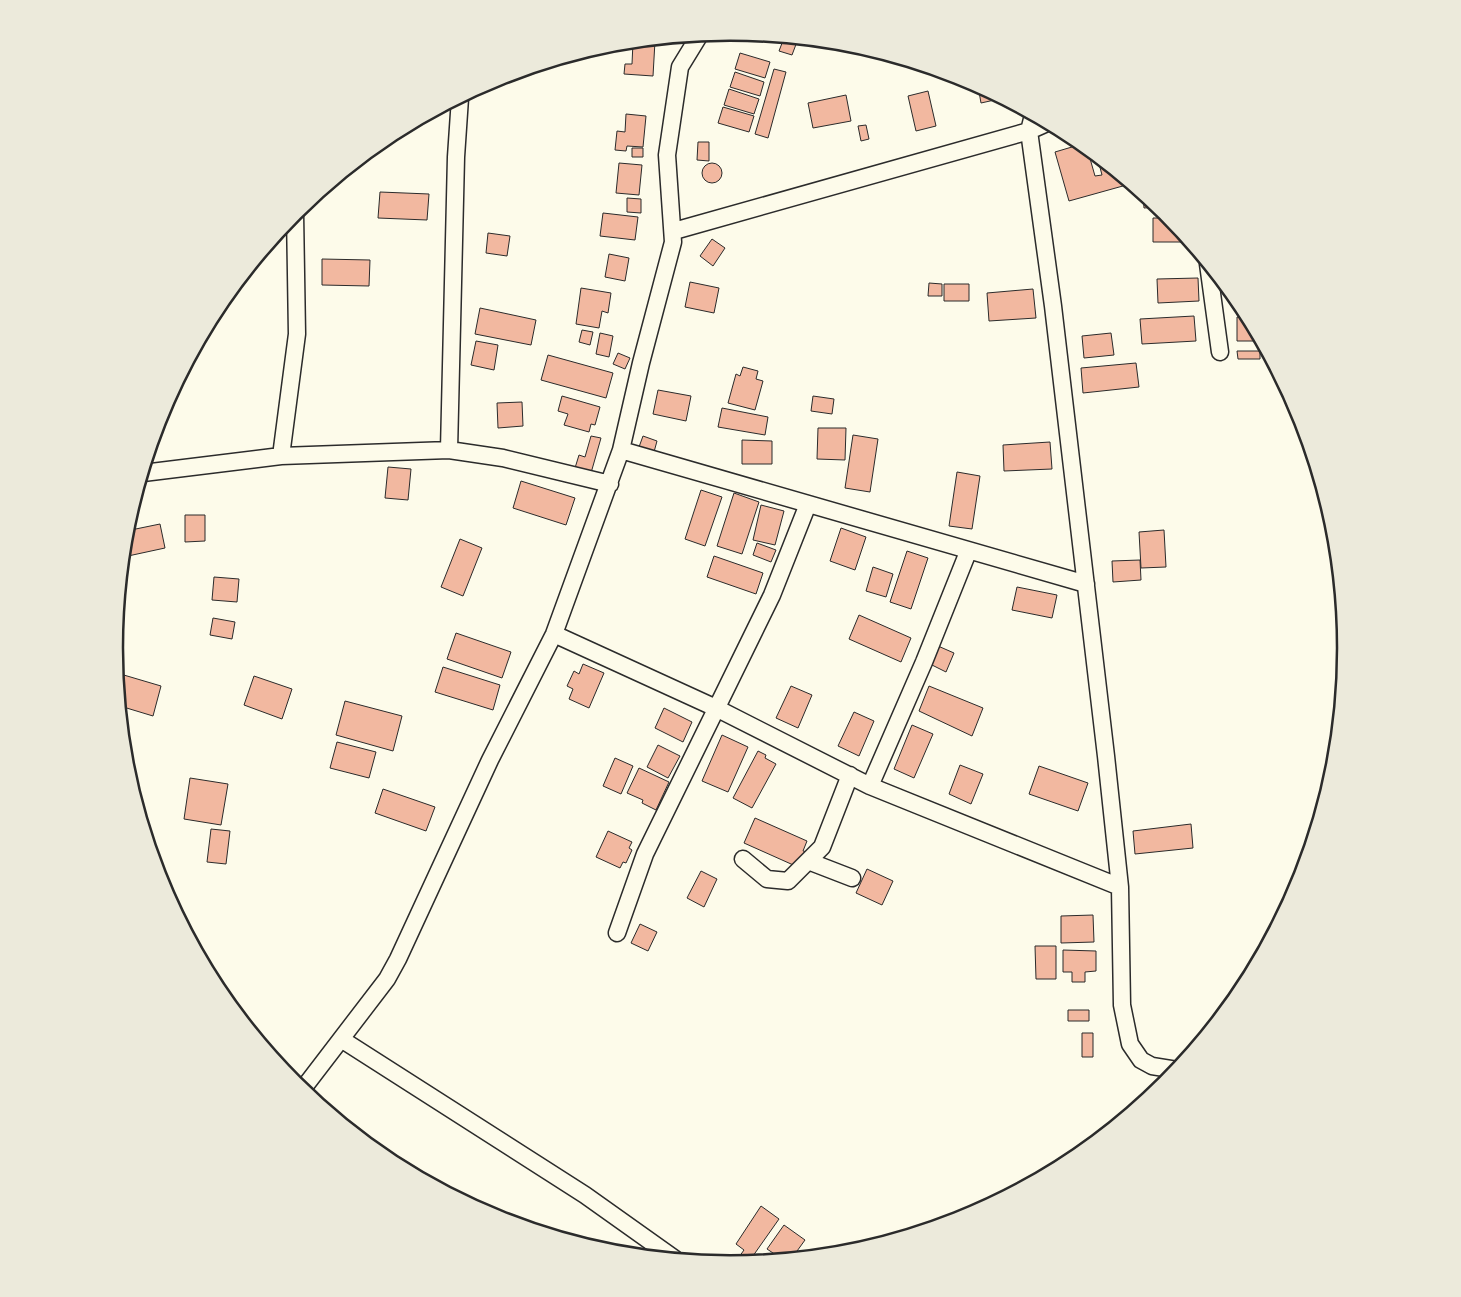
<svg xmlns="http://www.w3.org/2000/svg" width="1461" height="1297" viewBox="0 0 1461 1297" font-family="Signika,sans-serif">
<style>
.building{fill:#f2b8a0;stroke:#2b2b2b}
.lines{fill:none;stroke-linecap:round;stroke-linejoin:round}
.minor-casing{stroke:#2b2b2b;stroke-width:19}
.minor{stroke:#fdfbea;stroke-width:16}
.rim{fill:none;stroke:#2b2b2b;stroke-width:2.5}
</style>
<rect width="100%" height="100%" fill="#fdfbea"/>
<path class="building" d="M784,38L798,39L792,55L779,51Z
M655,41L653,76L624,74L625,64H632L633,42Z
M740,53L770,62L765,78L735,69Z
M774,69L786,72L768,138L755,134Z
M735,72L764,82L760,96L730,87Z
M978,86L998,96L999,99L981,103Z
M729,89L759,99L754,114L724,105Z
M928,91L936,126L916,131L908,96Z
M846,95L851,121L813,128L808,103Z
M723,107L754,116L749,132L718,123Z
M626,114L646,116L643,147L627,146L626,151L615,150L617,131L625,132Z
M866,125L869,139L861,141L858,126Z
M698,142H709V161L697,160Z
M1082,144L1087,148L1095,176L1102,175L1097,156L1130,184L1069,201L1055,152Z
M632,148H643V157H632Z
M619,163L642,165L639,195L616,193Z
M702 173a10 10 0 1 1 20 0a10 10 0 1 1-20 0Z
M380,192L429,194L427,220L378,218Z
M1143,194L1159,207L1144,208Z
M627,198L641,199V213L627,212Z
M603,213L638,217L635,240L600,236Z
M1153,218H1170L1187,239V242H1153Z
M488,233L510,236L507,256L486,253Z
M712,239L725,248L713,266L700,256Z
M609,254L629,258L625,281L605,277Z
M322,259L370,260L369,286L322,285Z
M1198,278L1199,301L1158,303L1157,279Z
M690,282L719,288L714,313L685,307Z
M929,283L942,284V296H928Z
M944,284H969V301H944Z
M581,288L611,293L608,313L602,311L599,328L576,324Z
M1033,289L1036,318L989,321L987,293Z
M480,308L536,320L531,345L475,334Z
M1194,316L1196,341L1142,344L1140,319Z
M1237,317H1249L1261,341H1237Z
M582,330L593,332L590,345L579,342Z
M600,333L613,336L609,357L596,354Z
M1111,333L1114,355L1084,358L1082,336Z
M476,341L498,345L494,370L471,365Z
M1237,351H1260V359H1238Z
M618,353L630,358L625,369L613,364Z
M548,355L613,373L606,398L541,380Z
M1136,363L1139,387L1083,393L1081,368Z
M743,367L758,371L756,379L763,381L755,410L728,403L736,374L740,376Z
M658,390L691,396L686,421L653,414Z
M562,396L600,407L595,425L591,424L589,432L564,425L568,414L558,411Z
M813,396L834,399L832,414L811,411Z
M522,402L523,426L498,428L497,403Z
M722,408L768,417L765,435L718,427Z
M818,428H846L845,460L817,459Z
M853,435L878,439L870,492L845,488Z
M591,436L601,438L591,473L575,468L579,455L585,457Z
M643,436L657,441L654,452L639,447Z
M742,440L772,441V464H742Z
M1050,442L1052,469L1004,471L1003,445Z
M388,467L411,469L408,500L385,498Z
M957,472L980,476L972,529L949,526Z
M521,481L575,498L566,525L513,508Z
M701,490L722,497L705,546L685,539Z
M734,493L759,502L742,554L717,546Z
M761,505L784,511L775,545L753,540Z
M185,515H205V541L185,542Z
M160,524L165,548L128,556L125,541L126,531Z
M841,528L866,537L855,570L830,561Z
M1164,530L1166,567L1141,568L1139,532Z
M460,539L482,548L463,596L441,587Z
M757,543L776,550L771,562L753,555Z
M907,551L928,558L911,609L890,602Z
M714,556L763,573L756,594L707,577Z
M1140,560L1141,580L1113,582L1112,561Z
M873,567L893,574L886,597L866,591Z
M214,577L239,579L237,602L212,600Z
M1017,587L1057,595L1052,618L1012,610Z
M859,615L911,638L901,662L849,639Z
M213,618L235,622L232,639L210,635Z
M456,633L511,652L502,678L447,659Z
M938,646L954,653L946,672L930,664Z
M583,664L604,673L589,708L569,699L573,689L567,686L574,671L579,674Z
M443,667L500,685L493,710L435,692Z
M117,673L161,686L153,716L120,706Z
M254,676L292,689L282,719L244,705Z
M791,686L812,695L798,728L776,718Z
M929,686L983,708L972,736L919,711Z
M345,701L402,716L393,751L336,735Z
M664,708L692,722L683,742L655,728Z
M854,712L874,721L859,756L838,746Z
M912,725L933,734L914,778L894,769Z
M722,735L748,747L728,792L702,781Z
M337,742L376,752L369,778L330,768Z
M658,745L680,756L668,778L647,767Z
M758,751L766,755L765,758L776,764L752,808L733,798Z
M615,758L633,766L621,794L603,786Z
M960,765L983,774L971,804L949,794Z
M1039,766L1088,783L1078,811L1029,794Z
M639,768L669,782L656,810L642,803L643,800L627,793Z
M190,778L228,784L221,825L184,819Z
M383,789L435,807L426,831L375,813Z
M755,818L807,841L803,851L807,852L800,868L744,843Z
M1191,824L1193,848L1135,854L1133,831Z
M211,829L230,831L226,864L207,862Z
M608,831L632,842L629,848L632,850L626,863L623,862L620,868L596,857Z
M867,869L893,881L882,905L856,893Z
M701,871L717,879L704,907L687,898Z
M1093,915L1094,942L1061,943V916Z
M640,924L657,932L648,951L631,943Z
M1035,946H1056V979H1036Z
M1063,950L1096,951V971L1085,972V982H1072V972H1063Z
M1068,1010H1089V1021H1068Z
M1082,1033H1093V1057H1082Z
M761,1206L779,1219L748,1263L739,1257L744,1250L736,1244Z
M784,1225L805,1240L792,1258L782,1259L767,1249Z"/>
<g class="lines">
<g class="minor-casing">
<path id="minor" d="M1033,115L1029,131L1053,306L1106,756L1120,887L1122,1005L1130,1044L1141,1060L1152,1066L1177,1070
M674,231L1029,131L1047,123
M1208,264L1220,352
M449,450L456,157L460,98
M621,450L1086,584
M281,456L297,334L295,213
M143,473L281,456L449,450L503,458L610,484
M554,634L718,709L870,786L1120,887
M870,786L924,662L968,552
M743,859L767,879L788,881L822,847L850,775
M808,861L852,878
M617,933L645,854L772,595L808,504
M341,1039L585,1195L675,1259
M302,1090L387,979L398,959L490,760L554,634L621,450L641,363L673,242L667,155L680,67L699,36"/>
</g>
<use href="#minor" class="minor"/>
</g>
<path d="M0 0H1461V1297H0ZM123 648a607 607 0 1 1 1214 0a607 607 0 1 1-1214 0Z" fill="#eceadb" fill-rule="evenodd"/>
<path class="rim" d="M123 648a607 607 0 1 1 1214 0a607 607 0 1 1-1214 0Z"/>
</svg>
